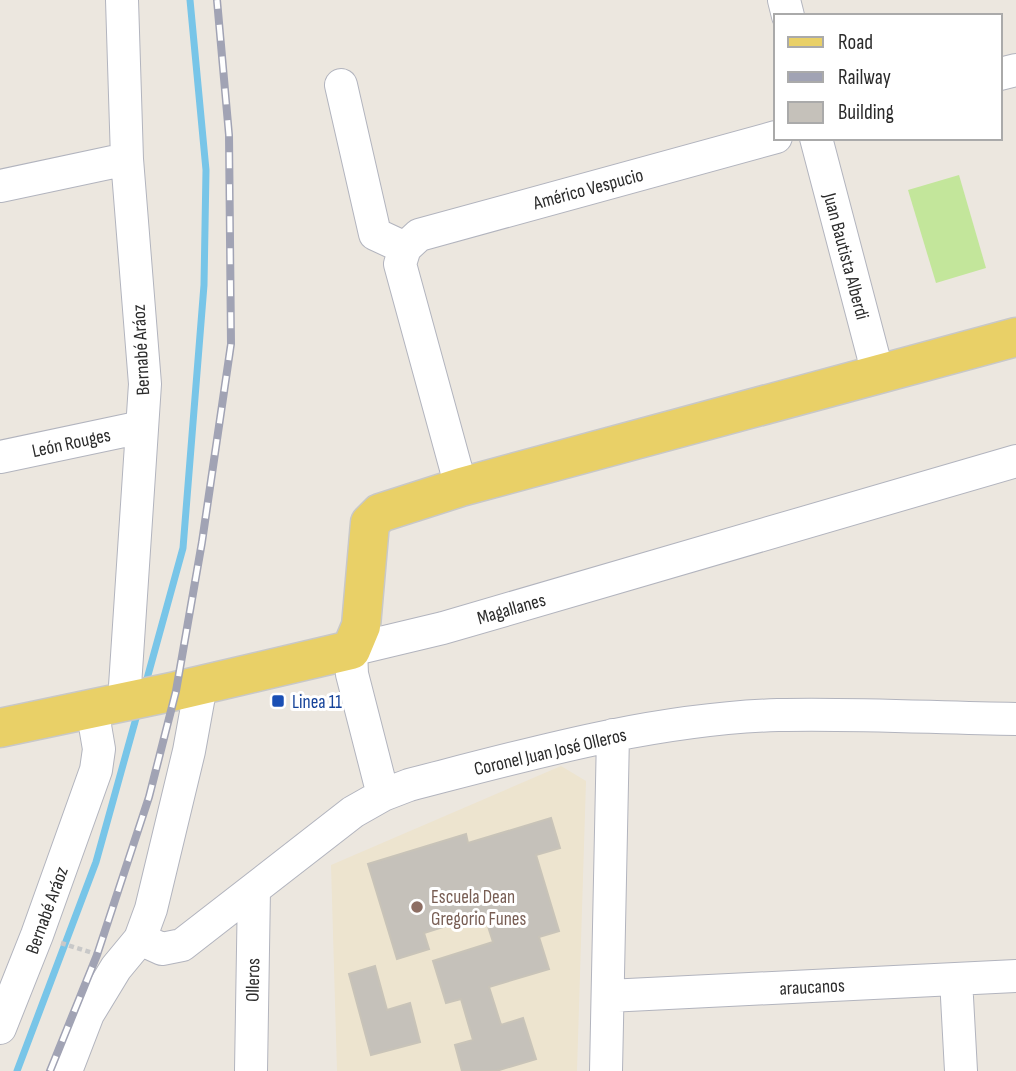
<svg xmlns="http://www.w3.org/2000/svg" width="1016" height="1071" viewBox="0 0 1016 1071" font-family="'Sofia Sans Condensed',sans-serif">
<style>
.education{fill:#ede4cf}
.pitch{fill:#c3e69b}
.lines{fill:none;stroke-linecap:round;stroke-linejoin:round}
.stream{stroke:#78c5e8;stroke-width:7}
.building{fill:#c5c1ba;stroke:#c8c3b8;stroke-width:2}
.minor-casing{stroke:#b2b4be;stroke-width:34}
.major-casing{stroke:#c8c8c8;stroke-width:41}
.path{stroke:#c8c8c8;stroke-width:4.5;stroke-dasharray:5 3.5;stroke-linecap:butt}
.minor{stroke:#fff;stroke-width:32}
.major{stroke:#e9d067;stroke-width:38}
.rail-casing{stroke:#a1a3b4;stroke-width:8}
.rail{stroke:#fff;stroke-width:5;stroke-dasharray:16;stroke-linecap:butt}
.transit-dot{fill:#1a4fb4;stroke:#fff;stroke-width:2.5}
.education-dot{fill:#8d6e63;stroke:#fff;stroke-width:2.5}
.labels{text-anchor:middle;stroke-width:6;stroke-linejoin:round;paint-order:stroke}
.street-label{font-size:19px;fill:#2b2b2b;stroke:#fff}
.transit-label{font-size:19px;fill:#164399;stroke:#fff;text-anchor:start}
.education-label{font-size:19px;fill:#785e54;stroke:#fff;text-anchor:start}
</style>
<rect width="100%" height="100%" fill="#ece7df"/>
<path class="education" d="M561,766L586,781L577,1071H337L331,865Z"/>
<path class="pitch" d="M959,175L986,268L936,283L908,190Z"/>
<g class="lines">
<path class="stream" d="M145,686L183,548L204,285L206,170L190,0
M17,1071L96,862L138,711"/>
</g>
<path class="building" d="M551,818L560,848L536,855L559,931L539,937L549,969L489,987L501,1025L523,1018L536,1059L496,1071H462L455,1045L473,1040L461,999L446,1003L433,961L493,942L484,914L424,933L429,949L397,959L368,864L466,834L468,843Z
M375,966L387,1010L410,1003L420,1042L371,1055L349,974Z"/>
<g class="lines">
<g class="minor-casing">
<path id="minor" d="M122,0L127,159L145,384L124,701
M784,0L788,16
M1000,74L1016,70
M341,85L375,234L405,248
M816,138L878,374
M0,186L127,159
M0,457L142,427
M461,487L400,264L405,248L419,235L776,137
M383,795L352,674L351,650L443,628L1016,461
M140,939L162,949L182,945L353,812L383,795L409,785C529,754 652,719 778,715C857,713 937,718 1016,719
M956,979L961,1071
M608,996L1016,976
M0,1028L37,935L96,770L99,749L92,708
M66,1071L88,1014L116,968L140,939L151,909L189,751L201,685
M251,1071L254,889
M606,1071L613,735"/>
</g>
<g class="major-casing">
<path id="major" d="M0,728L176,691L351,650L361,626L370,523L380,513L461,487L1016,337"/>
</g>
<path class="path" d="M61,943L96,954"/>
<use href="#minor" class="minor"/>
<use href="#major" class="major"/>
<g class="rail-casing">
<path id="rail" d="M50,1071L97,955L149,797L176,691L202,542L231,344L229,135L217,0"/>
</g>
<use href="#rail" class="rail"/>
</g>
<rect class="transit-dot" x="271" y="694" width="14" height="14" rx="3.5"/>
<circle class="education-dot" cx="417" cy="907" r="7"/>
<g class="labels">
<g class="street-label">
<text transform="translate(588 188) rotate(-15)" y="7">Américo Vespucio</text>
<text transform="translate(847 256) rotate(75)" y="7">Juan Bautista Alberdi</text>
<text transform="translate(140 350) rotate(-93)" y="7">Bernabé Aráoz</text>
<text transform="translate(71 442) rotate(-12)" y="7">León Rouges</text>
<text transform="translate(511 608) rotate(-16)" y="7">Magallanes</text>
<text transform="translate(550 751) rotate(-13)" y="7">Coronel Juan José Olleros</text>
<text transform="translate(46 910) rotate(-70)" y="7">Bernabé Aráoz</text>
<text transform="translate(252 980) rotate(-89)" y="7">Olleros</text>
<text transform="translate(812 986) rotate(-3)" y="7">araucanos</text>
</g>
<g class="transit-label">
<text x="292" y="708">Linea 11</text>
</g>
<g class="education-label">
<text x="431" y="903">Escuela Dean<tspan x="431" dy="22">Gregorio Funes</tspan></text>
</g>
</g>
<rect x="774" y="14" width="228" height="126" fill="#ffffff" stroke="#aaaaaa" stroke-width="2"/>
<rect x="788" y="37" width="35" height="10" fill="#e9d067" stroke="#aaaaaa" stroke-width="2"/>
<text x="838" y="49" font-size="21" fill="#2b2b2b">Road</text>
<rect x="788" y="72" width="35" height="10" fill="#a1a3b4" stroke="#aaaaaa" stroke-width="2"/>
<text x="838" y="84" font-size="21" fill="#2b2b2b">Railway</text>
<rect x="788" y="102" width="35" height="21" fill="#c5c1ba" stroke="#aaaaaa" stroke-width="2"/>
<text x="838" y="119" font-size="21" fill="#2b2b2b">Building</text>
</svg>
